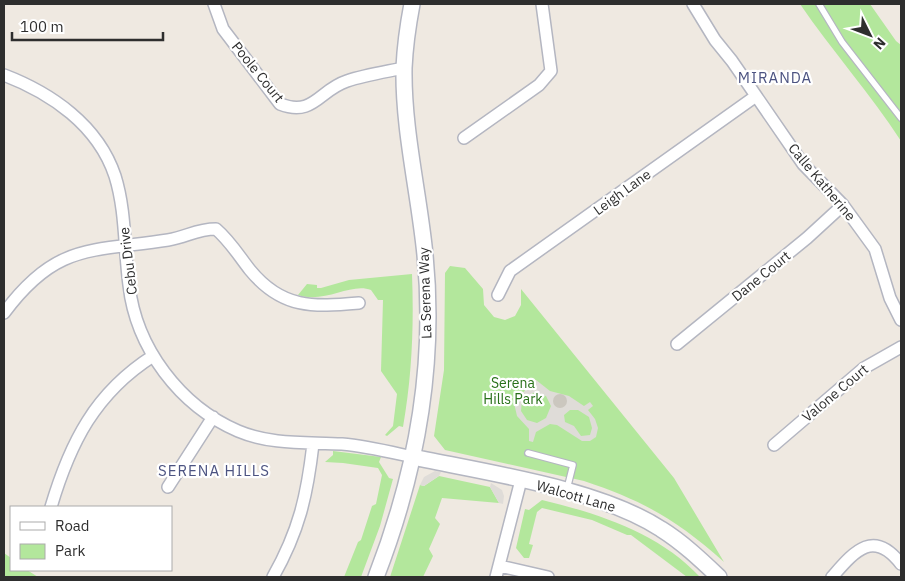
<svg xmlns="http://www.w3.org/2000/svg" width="905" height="581" viewBox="0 0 905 581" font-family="'IBM Plex Sans',sans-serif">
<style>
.green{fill:#b3e79c}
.plaza{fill:#dfdcd8;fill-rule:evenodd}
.building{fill:#cbc7bf}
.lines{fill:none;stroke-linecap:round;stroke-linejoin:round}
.lane-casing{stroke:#b4b6c1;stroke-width:8}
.street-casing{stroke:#b4b6c1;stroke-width:14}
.secondary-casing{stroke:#b4b6c1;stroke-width:18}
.lane{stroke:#fff;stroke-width:5.5}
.street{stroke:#fff;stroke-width:11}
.secondary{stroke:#fff;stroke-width:15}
.labels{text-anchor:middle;stroke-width:4.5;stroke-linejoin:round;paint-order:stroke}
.street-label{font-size:14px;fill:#2e2e2e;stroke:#fff}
.park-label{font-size:14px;fill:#287019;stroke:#fff}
.neighbourhood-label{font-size:15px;letter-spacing:1px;fill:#4c5381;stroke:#fff}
</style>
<rect width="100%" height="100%" fill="#efe9e1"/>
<path class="green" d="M800,4H870L896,41L901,45V141C870,93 832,51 800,4Z
M450,266L465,268L483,289L484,305L494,317L505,320L515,316L521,305V289L674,478L724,562C677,520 644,501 584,481L445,450L434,436L444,370L445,273Z
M412,274C414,326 412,376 403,427L399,426L387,436L385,435L393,426L397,394L381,371L383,300H378L371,290C351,282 325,304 298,295L307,284L317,285V288H321L349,280Z
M333,451L381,457L379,462L389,478L393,479L380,526L361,577H344L358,542L361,540L372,506L376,504L382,475L378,468L343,463L325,462L333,455Z
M439,476L490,487L499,503L442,498L435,518L440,524L429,549L433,556L423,577H390L420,485L424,486Z
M542,500C600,514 659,533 700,577H687L631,535H627L592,520L542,508L537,512L529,544L533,545L529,558H524L516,548L525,509L529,510Z
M4,553L11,558V570H27L38,577H4Z"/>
<path class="plaza" d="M532,380H536L550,391L569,396L584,406L590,402L593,406L588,410L595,419L598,428L596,437L590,441H582L557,425L550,424L536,432L533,442L529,441V429L517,416L514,403L528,387ZM533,393L546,396L551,406L546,418L537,423L527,420L521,411L522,401ZM570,410H578L589,417L592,428L590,435L581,436L574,426L565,422L564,415Z
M435,471L441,472L439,476L424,486L420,485L424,477Z
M491,483L502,490L504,496L503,504L499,503L490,487Z"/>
<path class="building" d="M553 401a7 7 0 1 1 14 0a7 7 0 1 1-14 0Z"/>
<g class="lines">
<g class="lane-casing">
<path id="lane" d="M819,4L842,42L901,118
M528,453L573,465L567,489"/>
</g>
<g class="street-casing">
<path id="street" d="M214,4L223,29L280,104C314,117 319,90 347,81C365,75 385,72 404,68
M693,4L715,40L732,61L803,164L843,205L875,249L890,298L901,320
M4,75C51,93 98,125 115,176C126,211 124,249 129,285C136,348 180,406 238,431C271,445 307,442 342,444C366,446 390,452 413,457
M464,138L539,85L551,71L542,4
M498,295L510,271L756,96
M4,313C56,243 90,252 168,240C187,237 196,229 216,229C230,241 239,256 250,270C282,309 313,307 359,303
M677,344L807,238L843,205
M774,445L864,368L901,347
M168,487L213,417
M51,507C70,443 95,393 153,356
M500,566L548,577
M273,577C299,531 307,496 313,444
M496,577L521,480
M832,577C854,552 873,528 901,564"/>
</g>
<g class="secondary-casing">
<path id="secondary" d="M413,457C487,473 598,488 661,529C682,542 701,560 719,577
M376,577C416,474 436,366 425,255C419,193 403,130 404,68C405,46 408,25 412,4"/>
</g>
<use href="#lane" class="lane"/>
<use href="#street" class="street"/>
<use href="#secondary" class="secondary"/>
</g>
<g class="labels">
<g class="street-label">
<text transform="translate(258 72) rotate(51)" y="5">Poole Court</text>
<text transform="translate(822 182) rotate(50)" y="5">Calle Katherine</text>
<text transform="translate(622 192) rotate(-36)" y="5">Leigh Lane</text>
<text transform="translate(128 261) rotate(-97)" y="5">Cebu Drive</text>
<text transform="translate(761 276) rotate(-39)" y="5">Dane Court</text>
<text transform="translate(425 293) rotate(-92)" y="5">La Serena Way</text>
<text transform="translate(835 393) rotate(-40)" y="5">Valone Court</text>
<text transform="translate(576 496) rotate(16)" y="5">Walcott Lane</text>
</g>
<g class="park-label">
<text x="513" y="388">Serena<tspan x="513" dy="16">Hills Park</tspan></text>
</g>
<g class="neighbourhood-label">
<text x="775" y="83">MIRANDA</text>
<text x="214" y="476">SERENA HILLS</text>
</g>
</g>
<rect width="905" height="581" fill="none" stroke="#2e2e2e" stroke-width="10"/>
<rect x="10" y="506" width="162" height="65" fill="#ffffff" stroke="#ababab"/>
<rect x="20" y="522" width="25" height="8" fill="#ffffff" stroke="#ababab"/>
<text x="55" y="531" font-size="15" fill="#2e2e2e">Road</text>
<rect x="20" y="544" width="25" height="15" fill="#b3e79c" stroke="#ababab"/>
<text x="55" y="556" font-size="15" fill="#2e2e2e">Park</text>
<g transform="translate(870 35) rotate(132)" stroke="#ffffff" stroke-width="4" paint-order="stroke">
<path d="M0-4L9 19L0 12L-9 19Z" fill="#2e2e2e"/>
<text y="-8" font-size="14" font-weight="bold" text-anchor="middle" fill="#2e2e2e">N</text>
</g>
<path d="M12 32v8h151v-8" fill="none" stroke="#2e2e2e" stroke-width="2.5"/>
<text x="20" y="32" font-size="15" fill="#2e2e2e" stroke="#ffffff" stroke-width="4" paint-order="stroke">100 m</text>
</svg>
